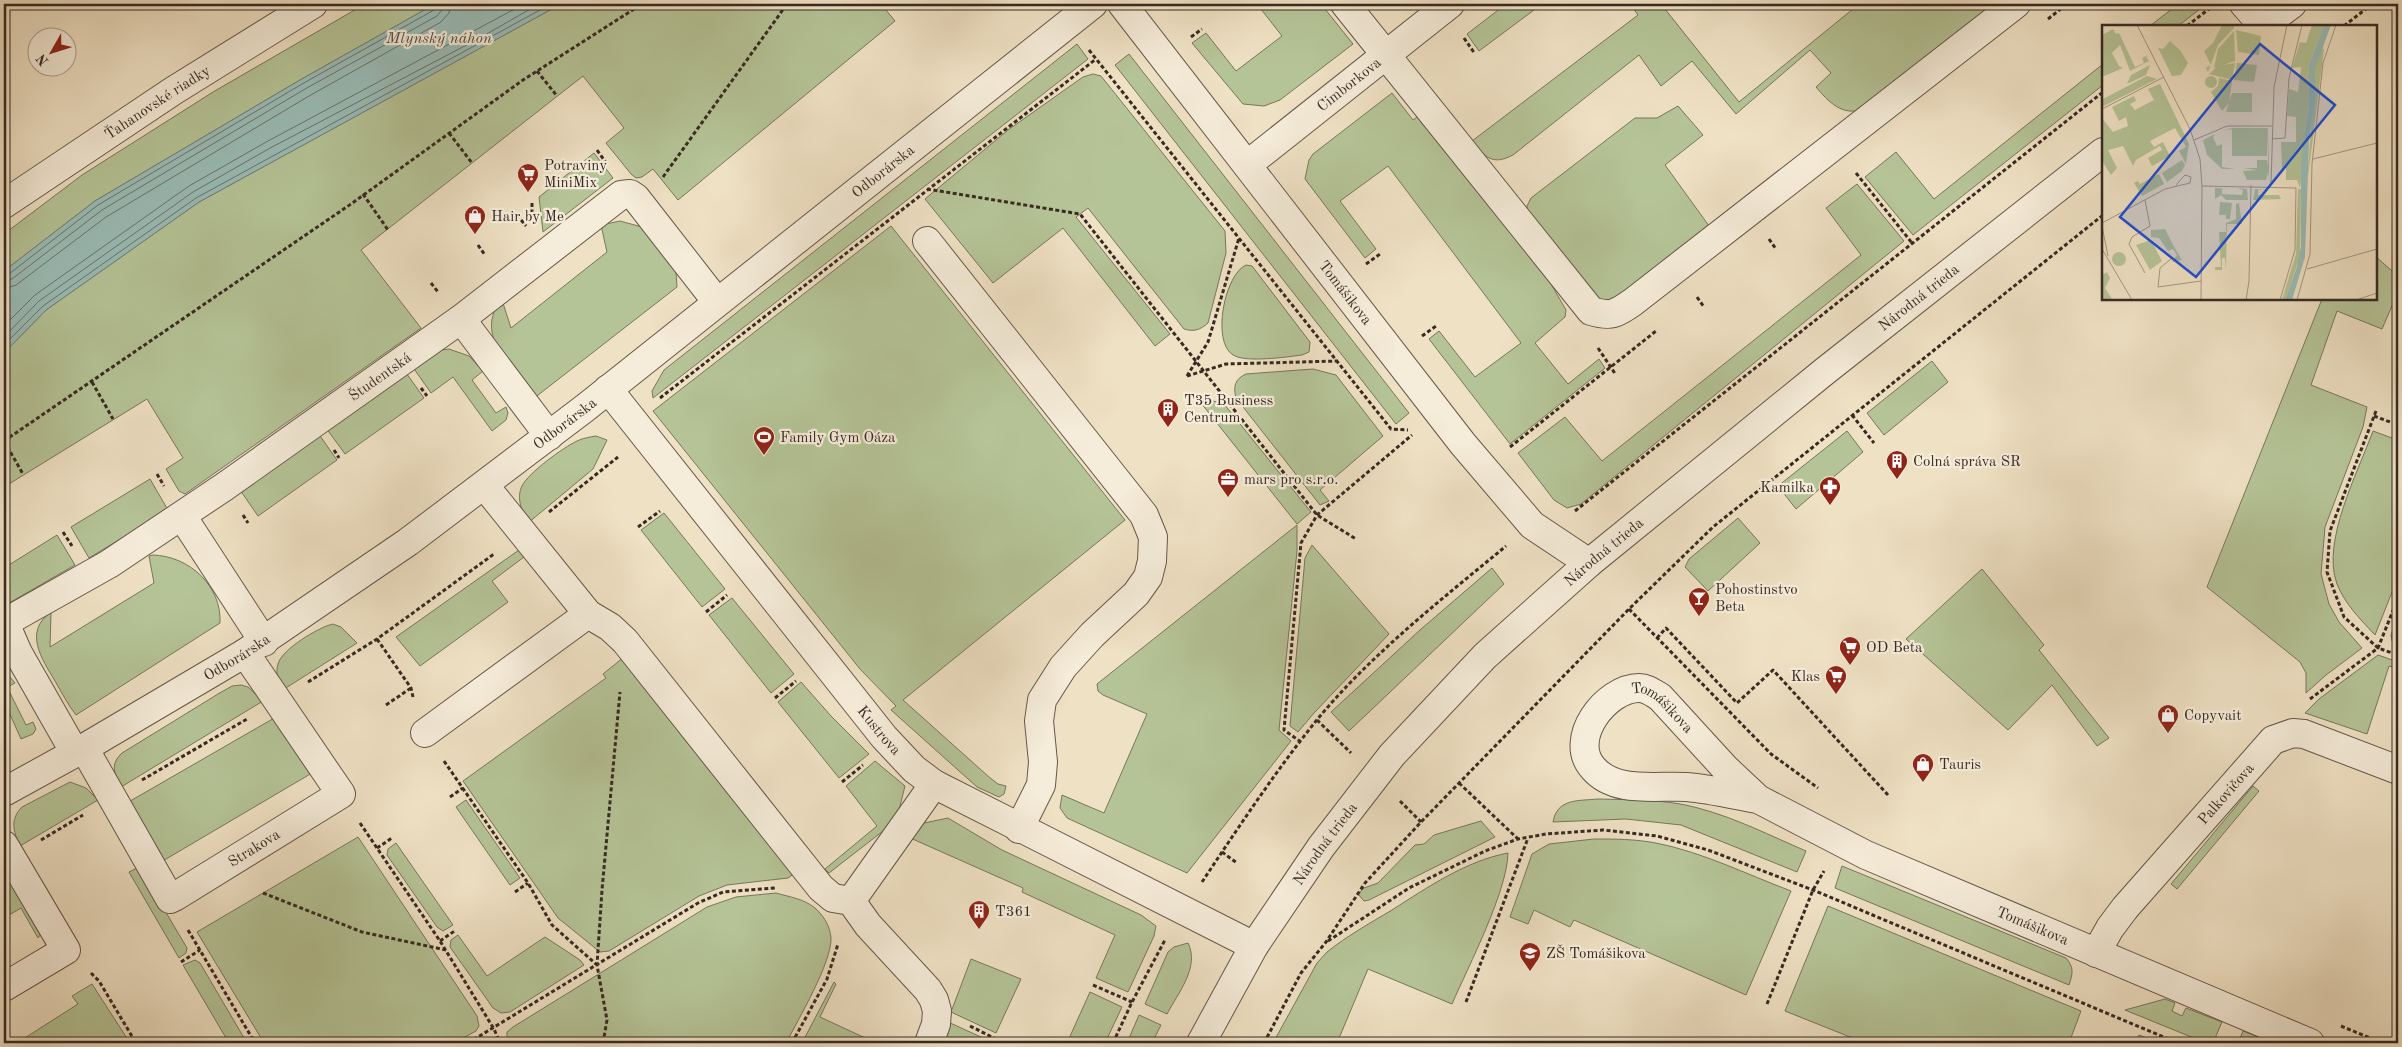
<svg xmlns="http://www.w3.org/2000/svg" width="2402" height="1047" viewBox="0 0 2402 1047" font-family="'Old Standard TT',serif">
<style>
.green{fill:#b5c497;stroke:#76775d}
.water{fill:#9abdb8;stroke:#72827c}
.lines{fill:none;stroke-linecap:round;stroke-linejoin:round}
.shore{stroke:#68746e;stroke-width:1}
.minor-casing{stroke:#65584b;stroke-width:30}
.path{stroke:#372a23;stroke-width:3;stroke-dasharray:4 2.5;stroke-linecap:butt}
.minor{stroke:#f5ecd9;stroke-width:28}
.labels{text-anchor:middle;stroke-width:4.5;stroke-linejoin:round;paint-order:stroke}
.street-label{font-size:15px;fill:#372a23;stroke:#f5ecd9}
.poi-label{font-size:15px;fill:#372a23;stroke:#f5ecd9;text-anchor:start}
.water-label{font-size:16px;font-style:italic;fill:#504f48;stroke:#f5ecd9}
.inset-road{fill:none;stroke:#a59884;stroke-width:1}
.view{fill:#1d4ed8;fill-opacity:0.15;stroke:#1d4ed8;stroke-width:2.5}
.inset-edge{fill:none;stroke:#372a23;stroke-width:2.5}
</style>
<rect width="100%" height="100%" fill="#efe1c4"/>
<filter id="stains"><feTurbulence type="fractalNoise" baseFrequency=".004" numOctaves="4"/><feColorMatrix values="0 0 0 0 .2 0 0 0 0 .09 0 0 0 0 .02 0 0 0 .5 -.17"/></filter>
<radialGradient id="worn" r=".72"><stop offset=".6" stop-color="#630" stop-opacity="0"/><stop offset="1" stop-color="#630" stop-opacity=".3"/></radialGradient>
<path class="green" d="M365,4H435L300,80L95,201L4,271V234L82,175L213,92Z
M561,4H881L895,21L678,200L653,169L642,177L636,178L631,174L606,143L624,128L583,76L361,250L421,328L185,494L179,491L166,469L183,458L147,399L4,487V353L46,310L199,202Z
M1257,4H1321L1353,44L1280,100L1264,106L1243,104L1192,43L1206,33L1236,71L1282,36Z
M1506,4H1542L1479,51L1467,34Z
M1630,4H1661L1739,102L1859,4H1996L1863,109C1842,117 1828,101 1816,87L1831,73L1810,50L1736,114L1692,61L1661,86L1639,55L1513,155C1492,166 1485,157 1472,141L1638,15Z
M2178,4H2202L2204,6L2178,26H2150Z
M1077,44L1088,59L653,398L652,391L664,370Z
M1129,54L1409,413L1396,424L1115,65Z
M2103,64V85L1913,235L1865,177L1896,152L1934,199Z
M1093,74L1101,76L1225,231L1226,253L1208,323C1200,330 1194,332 1184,329L1088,208L1076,217L1170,334L1155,346L1063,228L993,283L925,199L1008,130L1083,77Z
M1392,93L1413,120L1422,113L1543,270L1566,310L1565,317L1535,343L1568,384L1599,359L1605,368L1510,444L1429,339L1439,331L1475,377L1521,343L1388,166L1340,201L1376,249L1365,258L1305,179L1309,160L1313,154Z
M1678,106L1703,135L1665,165L1712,230L1633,294L1600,305L1528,215L1527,206L1531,198L1635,118H1657Z
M594,153L613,178L543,232L539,197Z
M1857,184L1904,241L1581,504L1567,508L1554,500L1518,453L1565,417L1602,461L1861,255L1826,208Z
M620,221L642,227L676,272L677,287L533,399C514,374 472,332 502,300L511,328L607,252L601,225Z
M891,226L1125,520L903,700L989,777L998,784L1006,786L1004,794L999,797L977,787L891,710L896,706L860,669L653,411Z
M2376,257L2398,276V292L2382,329L2337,311L2311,385L2367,407L2363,427L2325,527L2321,574L2329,604L2339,622L2362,648L2326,675L2306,693V673L2300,662L2207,587L2322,299H2376Z
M1246,265L1252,266L1310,342L1309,352L1302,355C1286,357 1246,363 1233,355C1211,341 1225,274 1246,265Z
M449,349L469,356L483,371L472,380L496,413L506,407L508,413L506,420L492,431L453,377L431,393L412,366L441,350Z
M1932,361L1948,382L1884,435L1867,413Z
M1313,369L1336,375L1383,436L1320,490L1329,501L1320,505L1236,398C1233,386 1235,379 1246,374Z
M404,370L424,398L345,454L326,428Z
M1206,399L1224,404L1311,512L1297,524L1201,403Z
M2397,429L2398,577L2375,635C2360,619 2345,604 2337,584C2321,542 2358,472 2373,431L2392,438Z
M1847,431L1863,452L1796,509L1778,486Z
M318,433L337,460L258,516L240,490Z
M596,436L607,440L593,469L528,523C522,512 516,498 522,486C528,473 564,447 577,441C583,438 590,437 596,436Z
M150,479L168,510L89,558L71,527Z
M664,513L725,589L702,607L641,530Z
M1738,518L1760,543L1708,591L1685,567L1689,559Z
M1297,525V551L1279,730L1291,741L1187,873L1067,818L1060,808L1062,795L1104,813L1147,714L1103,695L1098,691L1097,684Z
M57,535L75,565L4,606V568Z
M1312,545L1389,634L1314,713L1298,732L1290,726L1305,558Z
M519,550L524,557L492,581L508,602L420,666L396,637Z
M153,555C189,556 222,586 220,623L76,715C68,705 62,693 55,681C42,659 23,632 51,612L50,647L154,583L149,556Z
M1492,568L1504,584L1349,731L1331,712L1420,630Z
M1982,569L2044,645L2039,650L2109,738L2097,746L2052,685L2008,730L1906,639Z
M732,598L794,674L771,693L709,615Z
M2398,614V646L2392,641L2391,635Z
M333,624L341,627L357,643L281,691C279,683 275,672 278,664C282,649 319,627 333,624Z
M2378,655L2398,662V669L2389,666L2367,734L2305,713L2319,699Z
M624,657L795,873L788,878L727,885L699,896L609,951L600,952L558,918L463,781L606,678L603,674Z
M4,670L15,683L7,687L26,725L33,722L36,729L33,734L21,739L4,701Z
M801,682L831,716L869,754L839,778L778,702Z
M241,685L248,687L263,701L121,787C114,773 110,764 122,753L218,694L232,686Z
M276,717L312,773L161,862L125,804Z
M875,761L905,786L899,810L883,831L829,873L825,869L877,826L846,786Z
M70,782L86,788L98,800L20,846C13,831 10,819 22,807Z
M2253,786L2259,791L2177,889L2171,884Z
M1598,799C1632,800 1666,799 1698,808C1736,818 1771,836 1806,851L1797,872L1681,825L1626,819L1553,822C1557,798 1579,801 1598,799Z
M466,800L520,878L510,885L456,807Z
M948,818L1002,850L1141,915L1156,926L1154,936L1128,992L1096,978L1115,935L1022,892L1023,888L908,837L924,823Z
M1481,821L1495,837L1369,900L1364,901L1358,894L1364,888L1378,883L1415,845L1424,844L1434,835Z
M358,837L477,1016L479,1026L476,1031L454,1043H264L197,932Z
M1594,839C1614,839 1635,839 1656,843C1702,852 1746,874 1791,891L1746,995L1574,920L1570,927L1534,910L1528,924L1510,917L1532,854L1549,844Z
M396,843L453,925L443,931L437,927L387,855L388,849Z
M1508,853C1507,892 1469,965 1452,1004L1368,969L1337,1043H1273L1317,963L1327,952C1347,936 1370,923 1392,910C1428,887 1466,861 1508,853Z
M1842,866L2066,958C2074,967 2073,973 2069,985L1835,888Z
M139,867L187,948L186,953L179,958L129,872Z
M9,872L41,934L38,938L21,908L4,918V875Z
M776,893C790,897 804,899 815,908C824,916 830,926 831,938C832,962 798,1020 786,1043H507V1032L513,1027L707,907L736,897Z
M1828,906L2081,1011L2069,1043H1865L1785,1011Z
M458,935L487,976L545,937L580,960L584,965L510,1012L501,1013L493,1008L450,947L451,940Z
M1188,943C1200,967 1178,993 1167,1014L1145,1004L1168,952L1174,947Z
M971,959L1021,979L996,1033L951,1012Z
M195,960L200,963L247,1043H229L183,965Z
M834,982L836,984L820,1017L876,1043H802Z
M92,984L130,1043H17L78,1004L72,996Z
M1090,992L1122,1007L1105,1043H1067Z
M2165,999L2175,1003L2172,1011L2182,1016L2186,1008L2222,1022L2213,1043H2206L2125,1010Z
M1139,1015L1161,1025L1152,1043H1127Z
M948,1022L992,1042V1043H939Z
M2243,1031L2274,1043H2238Z
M2139,1035L2160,1043H2135Z"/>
<path class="water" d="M435,4H561L199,202L46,310L4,353V271L95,201L300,80Z"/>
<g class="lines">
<path class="shore" d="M4,275L9,274L98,205L302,84L434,10L437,4
M4,281L12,279L102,210L305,89L437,16L442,10L443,4
M4,289L16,285L106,217L309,96L441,22L449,13L451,4
M4,326L35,295L189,186L268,141L524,4
M4,337L39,301L193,192L272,147L478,39L539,4
M4,345L43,306L196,198L551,4"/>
<g class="minor-casing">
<g id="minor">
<path id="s1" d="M1122,4L1463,444L1532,525L1589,563"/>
<path d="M1345,4L1591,311C1611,317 1616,314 1633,302L2016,4"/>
<path d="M2244,4L2263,26"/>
<path d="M2263,26L2292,4"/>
<path id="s2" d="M1247,165L1450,4"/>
<path id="s3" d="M4,204L173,91L313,4"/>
<path d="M927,241L1144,515L1153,537L1152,561L1148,577L1136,594L1092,635L1063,667L1042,700L1039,721L1043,762L1041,785L1019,829"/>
<path d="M461,319L549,436"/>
<path id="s4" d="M608,389L884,737L914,769L934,784L1254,946"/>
<path d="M485,486L588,614L610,627L625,641L821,888L833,898L851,901L868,925L928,990L934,1000L937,1011L936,1024L929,1043"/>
<path d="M182,516L264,642"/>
<path id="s5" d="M4,623L109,564L224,487L461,319L621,195L630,194L636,198L717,302"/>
<path d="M5,623L18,653L75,753"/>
<path d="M425,733L588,614"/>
<path id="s6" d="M84,748L170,899L176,896L341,794L245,653"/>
<path id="s7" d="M4,792L84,748L245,653L408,542L585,408L1093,4"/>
<path id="s8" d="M1758,799C1735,795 1710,789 1687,787C1656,785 1615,794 1593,768C1567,739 1606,688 1639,688C1647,688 1653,693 1660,697L1725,768L1758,799L1866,855L2310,1043"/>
<path d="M4,845L66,950L4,987"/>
<path d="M851,901L934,784"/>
<path id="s9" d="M2096,953L2110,928L2125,908L2273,740L2293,733L2304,734L2398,770"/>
<path id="s10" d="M1201,1043L1254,946L1321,847L1392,755L1485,656L1589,563L1825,371L2103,152"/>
</g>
</g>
<path class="path" d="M2048,19L2067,4
M2187,26L2210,8
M2344,26L2372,4
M1191,37L1202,29
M1464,38L1475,54
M1089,50L1391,429L1408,430
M537,71L557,96
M449,133L472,163
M597,150L607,164
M1856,173L1912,243
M663,177L787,4
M927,189L1080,214L1317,515L1356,539
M363,194L388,230
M532,203V220
M517,215L526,226
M1769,239L1776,249
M478,245L485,255
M1366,264L1380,254
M431,283L438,292
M1697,297L1704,307
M1422,336L1436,326
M1598,348L1616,375
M1187,376L1226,364L1338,361
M1187,376L1208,342L1239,238
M92,382L113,419
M421,388L427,396
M660,398L1096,59
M2376,411L2330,531L2327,572L2344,617L2378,648L2398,655
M1852,415L1874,443
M2374,416L2398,425
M4,441L351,204L523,80L642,4
M4,441L23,474
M1510,447L1656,331
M334,450L339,458
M157,474L164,486
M1575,511L2103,92
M549,512L618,457
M243,515L248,523
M638,527L660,511
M63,532L72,546
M1629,609L1771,754L1818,788
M706,612L727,595
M1657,638L1666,628L1737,703L1773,670L1888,795
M377,639L411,688L413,697
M308,682L377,639L494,554
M775,698L796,681
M2310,699L2378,648L2398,598
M386,705L411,688
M1317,720L1351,753
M1301,742L1284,730L1301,543L1317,515L1412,435
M444,761L528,883L552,925L597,965
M142,780L247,719
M842,782L863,765
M1459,783L1518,839
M450,797L463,788
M1400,801L1421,822
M360,823L440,941L494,1029L500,1043
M41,840L83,815
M377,848L392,838
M1222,852L1237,863
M1202,882C1238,828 1275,772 1316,721C1369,656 1442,599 1506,546
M515,892L528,883
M263,893L362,932L446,950
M188,930L255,1043
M440,941L456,930
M1328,941L1409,888L1485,851L1518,839L1546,834L1603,830L1657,836L1708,850L1813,890L2178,1043
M181,962L200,950
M91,973L99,981L136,1043
M1093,985L1132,1002
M1466,1002L1528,838
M1767,1004L1813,890L1824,871
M970,1026L994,1038
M2341,1026L2382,1043
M468,1043L698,903L723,892L775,888
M603,1043L607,1020L597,965L602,890L620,692
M792,1043L827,979L838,944
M1113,1043L1132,1002L1165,940
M1264,1043L1301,973L1326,942L1365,883L1421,822L1629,609L1713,527L2103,215"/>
<use href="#minor" class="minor"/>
</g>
<defs>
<g id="supermarket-pin" transform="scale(1.125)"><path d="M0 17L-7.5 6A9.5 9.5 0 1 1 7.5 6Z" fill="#8f2418" stroke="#f5ecd9"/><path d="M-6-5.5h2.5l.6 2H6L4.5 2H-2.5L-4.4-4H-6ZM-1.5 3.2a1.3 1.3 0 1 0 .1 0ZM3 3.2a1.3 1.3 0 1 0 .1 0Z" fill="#fff"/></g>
<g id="shop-pin" transform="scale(1.125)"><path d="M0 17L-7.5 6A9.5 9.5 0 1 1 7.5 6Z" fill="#8f2418" stroke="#f5ecd9"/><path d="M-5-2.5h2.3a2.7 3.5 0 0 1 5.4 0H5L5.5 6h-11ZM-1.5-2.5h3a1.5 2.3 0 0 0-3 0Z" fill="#fff"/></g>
<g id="building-pin" transform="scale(1.125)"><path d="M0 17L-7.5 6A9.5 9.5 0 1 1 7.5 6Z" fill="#8f2418" stroke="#f5ecd9"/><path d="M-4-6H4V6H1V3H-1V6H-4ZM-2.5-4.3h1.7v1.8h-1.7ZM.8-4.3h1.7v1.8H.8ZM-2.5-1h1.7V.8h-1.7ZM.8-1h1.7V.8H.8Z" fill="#fff"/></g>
<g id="stadium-pin" transform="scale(1.125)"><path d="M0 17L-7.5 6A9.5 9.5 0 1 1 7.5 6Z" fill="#8f2418" stroke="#f5ecd9"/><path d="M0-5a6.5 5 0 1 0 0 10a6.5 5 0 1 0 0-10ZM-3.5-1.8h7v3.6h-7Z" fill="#fff"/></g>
<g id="office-pin" transform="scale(1.125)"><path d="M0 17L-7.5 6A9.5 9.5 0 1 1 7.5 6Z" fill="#8f2418" stroke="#f5ecd9"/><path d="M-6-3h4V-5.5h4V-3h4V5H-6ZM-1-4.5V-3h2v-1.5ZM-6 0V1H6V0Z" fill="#fff"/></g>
<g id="pharmacy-pin" transform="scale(1.125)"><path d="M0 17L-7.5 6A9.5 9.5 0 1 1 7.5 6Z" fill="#8f2418" stroke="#f5ecd9"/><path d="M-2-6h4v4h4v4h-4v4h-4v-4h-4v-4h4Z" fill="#fff"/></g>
<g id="bar-pin" transform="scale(1.125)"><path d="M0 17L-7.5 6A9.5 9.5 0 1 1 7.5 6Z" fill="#8f2418" stroke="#f5ecd9"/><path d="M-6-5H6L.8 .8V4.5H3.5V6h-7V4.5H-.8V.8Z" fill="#fff"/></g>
<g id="school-pin" transform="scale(1.125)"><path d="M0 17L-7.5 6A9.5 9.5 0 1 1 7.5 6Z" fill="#8f2418" stroke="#f5ecd9"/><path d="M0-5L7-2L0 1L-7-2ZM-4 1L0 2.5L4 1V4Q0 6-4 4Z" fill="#fff"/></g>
</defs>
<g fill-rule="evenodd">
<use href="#supermarket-pin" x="528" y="174"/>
<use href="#shop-pin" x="475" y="216"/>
<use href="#building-pin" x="1168" y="409"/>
<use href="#stadium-pin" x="764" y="437"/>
<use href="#building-pin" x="1897" y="461"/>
<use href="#office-pin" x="1228" y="479"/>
<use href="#pharmacy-pin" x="1830" y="487"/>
<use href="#bar-pin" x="1699" y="598"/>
<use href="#supermarket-pin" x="1850" y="647"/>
<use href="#supermarket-pin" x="1836" y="676"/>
<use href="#shop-pin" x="2168" y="715"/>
<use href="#shop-pin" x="1923" y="764"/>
<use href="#building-pin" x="979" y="911"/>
<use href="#school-pin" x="1530" y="953"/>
</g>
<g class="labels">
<g class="street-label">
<text dy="5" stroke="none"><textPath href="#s2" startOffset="130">Cimborkova</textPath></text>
<text dy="5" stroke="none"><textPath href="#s3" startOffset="184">Ťahanovské riadky</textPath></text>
<text dy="5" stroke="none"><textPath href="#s7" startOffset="1078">Odborárska</textPath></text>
<text dy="5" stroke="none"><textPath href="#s1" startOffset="365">Tomášikova</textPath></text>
<text dy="5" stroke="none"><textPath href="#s10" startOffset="1045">Národná trieda</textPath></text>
<text dy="5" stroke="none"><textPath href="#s5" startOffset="450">Študentská</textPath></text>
<text dy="5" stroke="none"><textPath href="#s7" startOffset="672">Odborárska</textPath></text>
<text dy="5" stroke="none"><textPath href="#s10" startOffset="640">Národná trieda</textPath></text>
<text dy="5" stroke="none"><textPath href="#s7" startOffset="269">Odborárska</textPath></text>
<text dy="5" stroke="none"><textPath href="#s8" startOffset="312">Tomášikova</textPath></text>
<text dy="5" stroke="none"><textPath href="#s4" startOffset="436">Kustrova</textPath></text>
<text dy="5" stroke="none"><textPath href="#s9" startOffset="206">Palkovičova</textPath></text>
<text dy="5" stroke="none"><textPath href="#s10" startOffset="235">Národná trieda</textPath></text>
<text dy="5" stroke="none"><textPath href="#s6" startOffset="272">Strakova</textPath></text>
<text dy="5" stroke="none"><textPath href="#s8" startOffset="749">Tomášikova</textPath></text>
</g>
<g class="poi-label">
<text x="544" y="170">Potraviny<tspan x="544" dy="17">MiniMix</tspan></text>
<text x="491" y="221">Hair by Me</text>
<text x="1184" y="405">T35 Business<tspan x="1184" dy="17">Centrum</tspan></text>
<text x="780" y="442">Family Gym Oáza</text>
<text x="1913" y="466">Colná správa SR</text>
<text x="1244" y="484">mars pro s.r.o.</text>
<text x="1814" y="492" text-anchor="end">Kamilka</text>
<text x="1715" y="594">Pohostinstvo<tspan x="1715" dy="17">Beta</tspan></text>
<text x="1866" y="652">OD Beta</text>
<text x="1820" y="681" text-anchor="end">Klas</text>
<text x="2184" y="720">Copyvait</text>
<text x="1939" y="769">Tauris</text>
<text x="995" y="916">T361</text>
<text x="1546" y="958">ZŠ Tomášikova</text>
</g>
<g class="water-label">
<text x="439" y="43">Mlynský náhon</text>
</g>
</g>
<g transform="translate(2102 25)">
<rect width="275" height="275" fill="#efe1c4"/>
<path d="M120,0H131L132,3L116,20L106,47L104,43L109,40L102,26L111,18ZM210,0H222L207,40L208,74L198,163L195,155H184V143H180L179,117H194V92L185,91L187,64L196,67L199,42L190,43L198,17L204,18ZM11,4L14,9L17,8L33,42L42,38L40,33L44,31L47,36L28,46L18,20L10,28L17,41L21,43L0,52V10ZM134,5L159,11L157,30L136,27ZM132,6L133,36L112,43L116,24ZM68,16L78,25L86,38L79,50L70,51L56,23L61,24ZM219,23L222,24L205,160L213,44ZM133,38L130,55L107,49L116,41ZM135,38L155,40L152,57L132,55ZM48,40L44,50L25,59L29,50ZM103 57a6 6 0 1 1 12 0a6 6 0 1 1-12 0ZM45,51L55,54L0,82L1,74ZM117,53L130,56L127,78L120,86L109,67L116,61ZM58,59L87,119L84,139L77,126L84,122L73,103L48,116L52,122L61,117L68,131L50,141L46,133L60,125L58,121L34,135L31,141L21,121L6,125L15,143L9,150L0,136V93L11,107L26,101L24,92L17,96L10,82L32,71L34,76L28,79L33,85L52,75L46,64ZM130,68H150V87H124ZM130,103H166L165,131H130V104L118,106ZM167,104V155L166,147L164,155H145L141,146L155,145L141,143H155V135H165L166,141ZM113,109L111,112L115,121L120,119V142L133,144H120L105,130L101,115ZM80,135L83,140L80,146L65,157L60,148ZM57,149L62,159L40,171L32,158L36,156L38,159ZM113,163L126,164H120V169L140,170L141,165L135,163L145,164L146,175H124L119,170L113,174ZM153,164L161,165H156V170H177L179,174L151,175ZM196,164H199L198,232L183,275H180L194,229ZM118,177L130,178L128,194H124V190H117ZM137,178L140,199H125L124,245L123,233H120V245H113V242H119L117,207H124V198L134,194V179ZM63,204L71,220L80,235L70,237L75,230L71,224L66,226L57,213L49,212V205ZM49,215L60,236L48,245L34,220ZM10 234a7 7 0 1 1 14 0a7 7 0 1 1-14 0ZM5,247L8,253L3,263L10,274L0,275V250Z" fill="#b5c497"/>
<path d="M222,0H229L213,44V75L207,116L203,232L190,275H183L195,242L199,222V137L207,83V40Z" fill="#9abdb8"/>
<path class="inset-road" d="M35,0L88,104L98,134L100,161L99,275M0,84L62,52M170,114L183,113L187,53L200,0M92,115L125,101H170M211,134L275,118M169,160L172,62L185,0M100,161L194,163L193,225L178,275M43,175L48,201L30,212L27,219L43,248M0,198L63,164L88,158L89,152L83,150L74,160M0,201L6,231M0,224L30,275M69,234L58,243L56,262L99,256M205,244L275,224M144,275L147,256L149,160M195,275L208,229L210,139L221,38L234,0M254,275L275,268"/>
<path class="view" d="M158,19L233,80L94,252L18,192Z"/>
<rect width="275" height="275" class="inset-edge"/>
</g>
<rect width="2402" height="1047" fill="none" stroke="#efe1c4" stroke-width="20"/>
<rect x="5" y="5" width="2392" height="1037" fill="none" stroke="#372a23" stroke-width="2.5"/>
<rect x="10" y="10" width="2382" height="1027" fill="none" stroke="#372a23"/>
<g transform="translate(52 52) rotate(231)"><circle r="24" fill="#f5ecd9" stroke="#a99e90"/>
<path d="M0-4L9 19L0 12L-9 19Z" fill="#8f2418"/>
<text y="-8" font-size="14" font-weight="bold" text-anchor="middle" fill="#372a23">N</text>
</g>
<rect width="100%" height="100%" filter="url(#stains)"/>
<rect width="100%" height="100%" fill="url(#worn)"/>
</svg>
